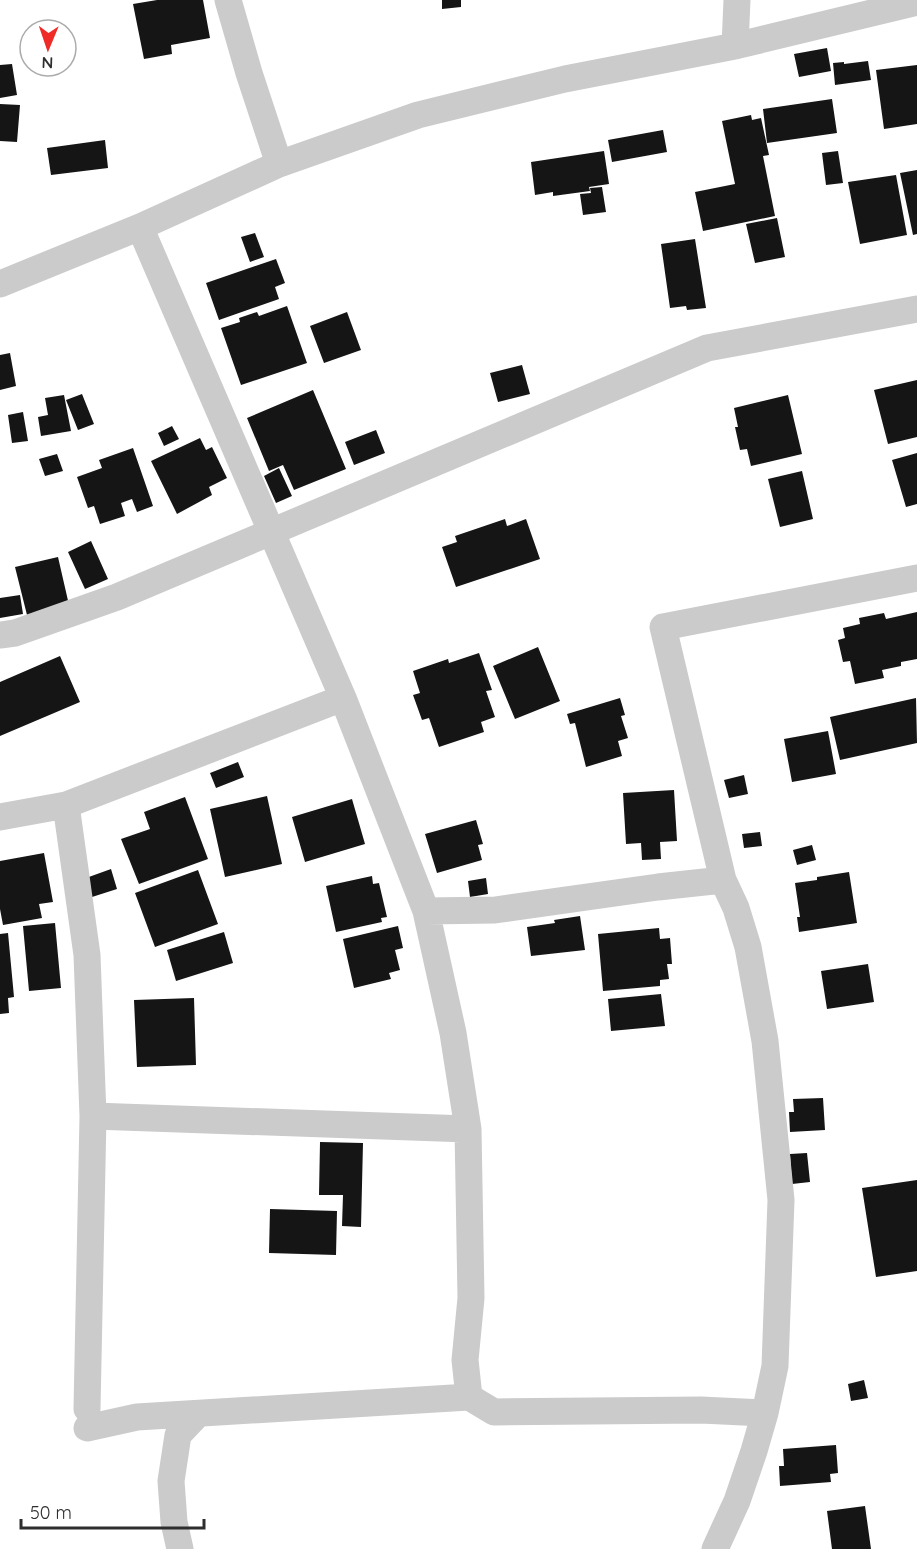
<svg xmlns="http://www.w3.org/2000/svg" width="917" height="1549" viewBox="0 0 917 1549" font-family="Quicksand,sans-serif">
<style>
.building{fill:#151515}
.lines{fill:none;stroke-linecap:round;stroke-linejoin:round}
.minor{stroke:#cbcbcb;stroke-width:27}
</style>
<rect width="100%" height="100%" fill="#fff"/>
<path class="building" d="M157,0H203L210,38L171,45L172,54L144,59L133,4Z
M442,0H461V7L442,9Z
M827,48L831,71L799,77L794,54Z
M868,61L871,80L835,85L833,63L844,62V64Z
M12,64L17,95L0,98V65Z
M917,65V124L884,129L876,70Z
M832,99L837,133L767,143L763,109Z
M0,104L20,105L17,142L0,141Z
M751,115L752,120L761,118L769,155L763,156L775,216L703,231L695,192L735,184L722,121Z
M663,130L667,152L612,162L608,140Z
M105,140L108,168L51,175L47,148Z
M604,151L609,184L589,187L590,191L553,196V192L535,195L531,162Z
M838,151L843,183L826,185L822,153Z
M917,170V234L913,235L900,173Z
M896,175L907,235L860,244L848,182Z
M602,187L606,212L583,215L580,194L591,193L590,188Z
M777,218L785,257L755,263L746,224Z
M255,233L264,257L250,262L241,237Z
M695,239L706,308L687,310L686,306L670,308L661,244Z
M276,259L285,283L275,287L279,299L219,320L206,283Z
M287,306L307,363L241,385L221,328L240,322L239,318L257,312L259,316Z
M347,312L361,350L324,363L310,326Z
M10,353L16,386L0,390V355Z
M522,365L530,394L498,402L490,373Z
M917,380V437L888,444L874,390Z
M313,390L346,469L294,490L283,465L269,471L247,418Z
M82,394L94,424L78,430L66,400Z
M64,395L71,431L41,436L38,417L48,415L45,398Z
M788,395L802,454L751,466L747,449L740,450L735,427H738L734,408Z
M23,412L28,441L12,443L8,415Z
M172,426L179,439L164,446L158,433Z
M376,430L385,453L354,465L345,442Z
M200,438L206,450L212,447L227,478L209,487L212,495L177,514L151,461Z
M133,448L153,506L137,512L132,499L121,503L125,516L100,524L94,506L88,508L77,477L102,468L99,460Z
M917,453V504L906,507L892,460Z
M57,454L63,471L45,476L39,459Z
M279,468L292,496L276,503L264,476Z
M802,471L813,519L780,527L768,479Z
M505,519L507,526L526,519L540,559L456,587L442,547L457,542L455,536Z
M91,541L108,579L85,589L68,552Z
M58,557L69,605L27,615L15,567Z
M20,595L23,614L0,618V598Z
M917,612V659L901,662V666L882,670L884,678L855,684L850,661L843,662L838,640L845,638L843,628L860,624L859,618L884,613L886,619Z
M538,647L560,701L515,719L493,666Z
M479,653L492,690L486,691L495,717L481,722L484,732L439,747L429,718L422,720L413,695L420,693L413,671L448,659L449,663Z
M60,656L80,702L0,736V682Z
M620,698L625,715L621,716L628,738L618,741L622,756L586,767L575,723L570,724L567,714Z
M916,698L917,743L840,760L830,717Z
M828,731L836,774L792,782L784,739Z
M238,762L244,777L216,788L210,773Z
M744,775L748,794L729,798L724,780Z
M674,790L677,841L660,842L661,859L642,860L641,843L626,844L623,793Z
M267,796L282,864L225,877L210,809Z
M185,797L208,859L139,884L121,839L150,829L144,812Z
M352,799L365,844L305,862L292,817Z
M476,820L483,844L478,845L482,860L437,873L425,834Z
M760,832L762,846L744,848L742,834Z
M812,845L816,860L797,865L793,850Z
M44,853L53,902L39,904L42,918L3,925L0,909V861Z
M111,869L117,889L92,897L86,878Z
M198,870L218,924L155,947L135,893Z
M849,872L857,923L799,932L797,917H800L795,883L817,880V877Z
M372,876L373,884L379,883L387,917L381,918L382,922L336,932L326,886Z
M486,878L488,894L470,897L468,881Z
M580,916L585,950L531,956L527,927L555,923L554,920Z
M55,923L61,988L29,991L23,926Z
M398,926L403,948L395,950L400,970L389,973L391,979L354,988L343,939Z
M659,928L660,939L670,938L672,964H667L669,979L660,980V986L603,991L598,934Z
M224,932L233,963L176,981L167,950Z
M8,933L14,997L8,998L9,1013L0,1014V934Z
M868,964L874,1002L827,1009L821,971Z
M661,994L665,1026L611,1031L608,999Z
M194,998L196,1065L137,1067L134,1000Z
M823,1098L825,1130L790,1132L789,1112H794L793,1099Z
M320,1142L363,1143L361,1227L342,1226L343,1195H319Z
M807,1153L810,1182L792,1184L790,1154Z
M917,1180V1271L876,1277L862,1188Z
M270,1209L337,1211L336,1255L269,1253Z
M864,1380L868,1398L851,1401L848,1384Z
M836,1445L838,1473L830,1474L831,1482L780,1486L779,1466H784L783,1449Z
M865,1506L871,1549H832L827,1511Z"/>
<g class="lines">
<path class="minor" d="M228,0L249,73L279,164
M735,46L737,0
M140,227L343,698L426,911L453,1033L468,1129L471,1298L465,1360L469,1397L494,1412L701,1410L765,1413
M0,284L140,227L279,164L418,115L565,79L735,46L917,2
M0,635L15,633L117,597L707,348L917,309
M66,805L87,955L93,1116L87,1409
M0,817L66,805L343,698
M723,880L663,627L917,578
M426,911L495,910L658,887L723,880L736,908L748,947L765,1041L781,1200L775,1366L765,1413L754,1451L737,1501L715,1549
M93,1116L468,1129
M87,1428L137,1417L469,1397
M180,1549L174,1522L171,1481L178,1435L198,1414"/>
</g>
<g transform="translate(48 48) rotate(182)"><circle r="28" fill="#ffffff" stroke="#ababab" stroke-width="1.5"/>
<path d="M0-4.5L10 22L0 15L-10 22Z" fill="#ef2b27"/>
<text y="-9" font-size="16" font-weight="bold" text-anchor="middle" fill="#2e2e2e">N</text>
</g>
<path d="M21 1519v9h183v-9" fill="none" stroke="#2e2e2e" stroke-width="3"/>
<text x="30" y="1519" font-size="18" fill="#2e2e2e" stroke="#ffffff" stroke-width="4.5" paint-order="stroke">50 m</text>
</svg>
